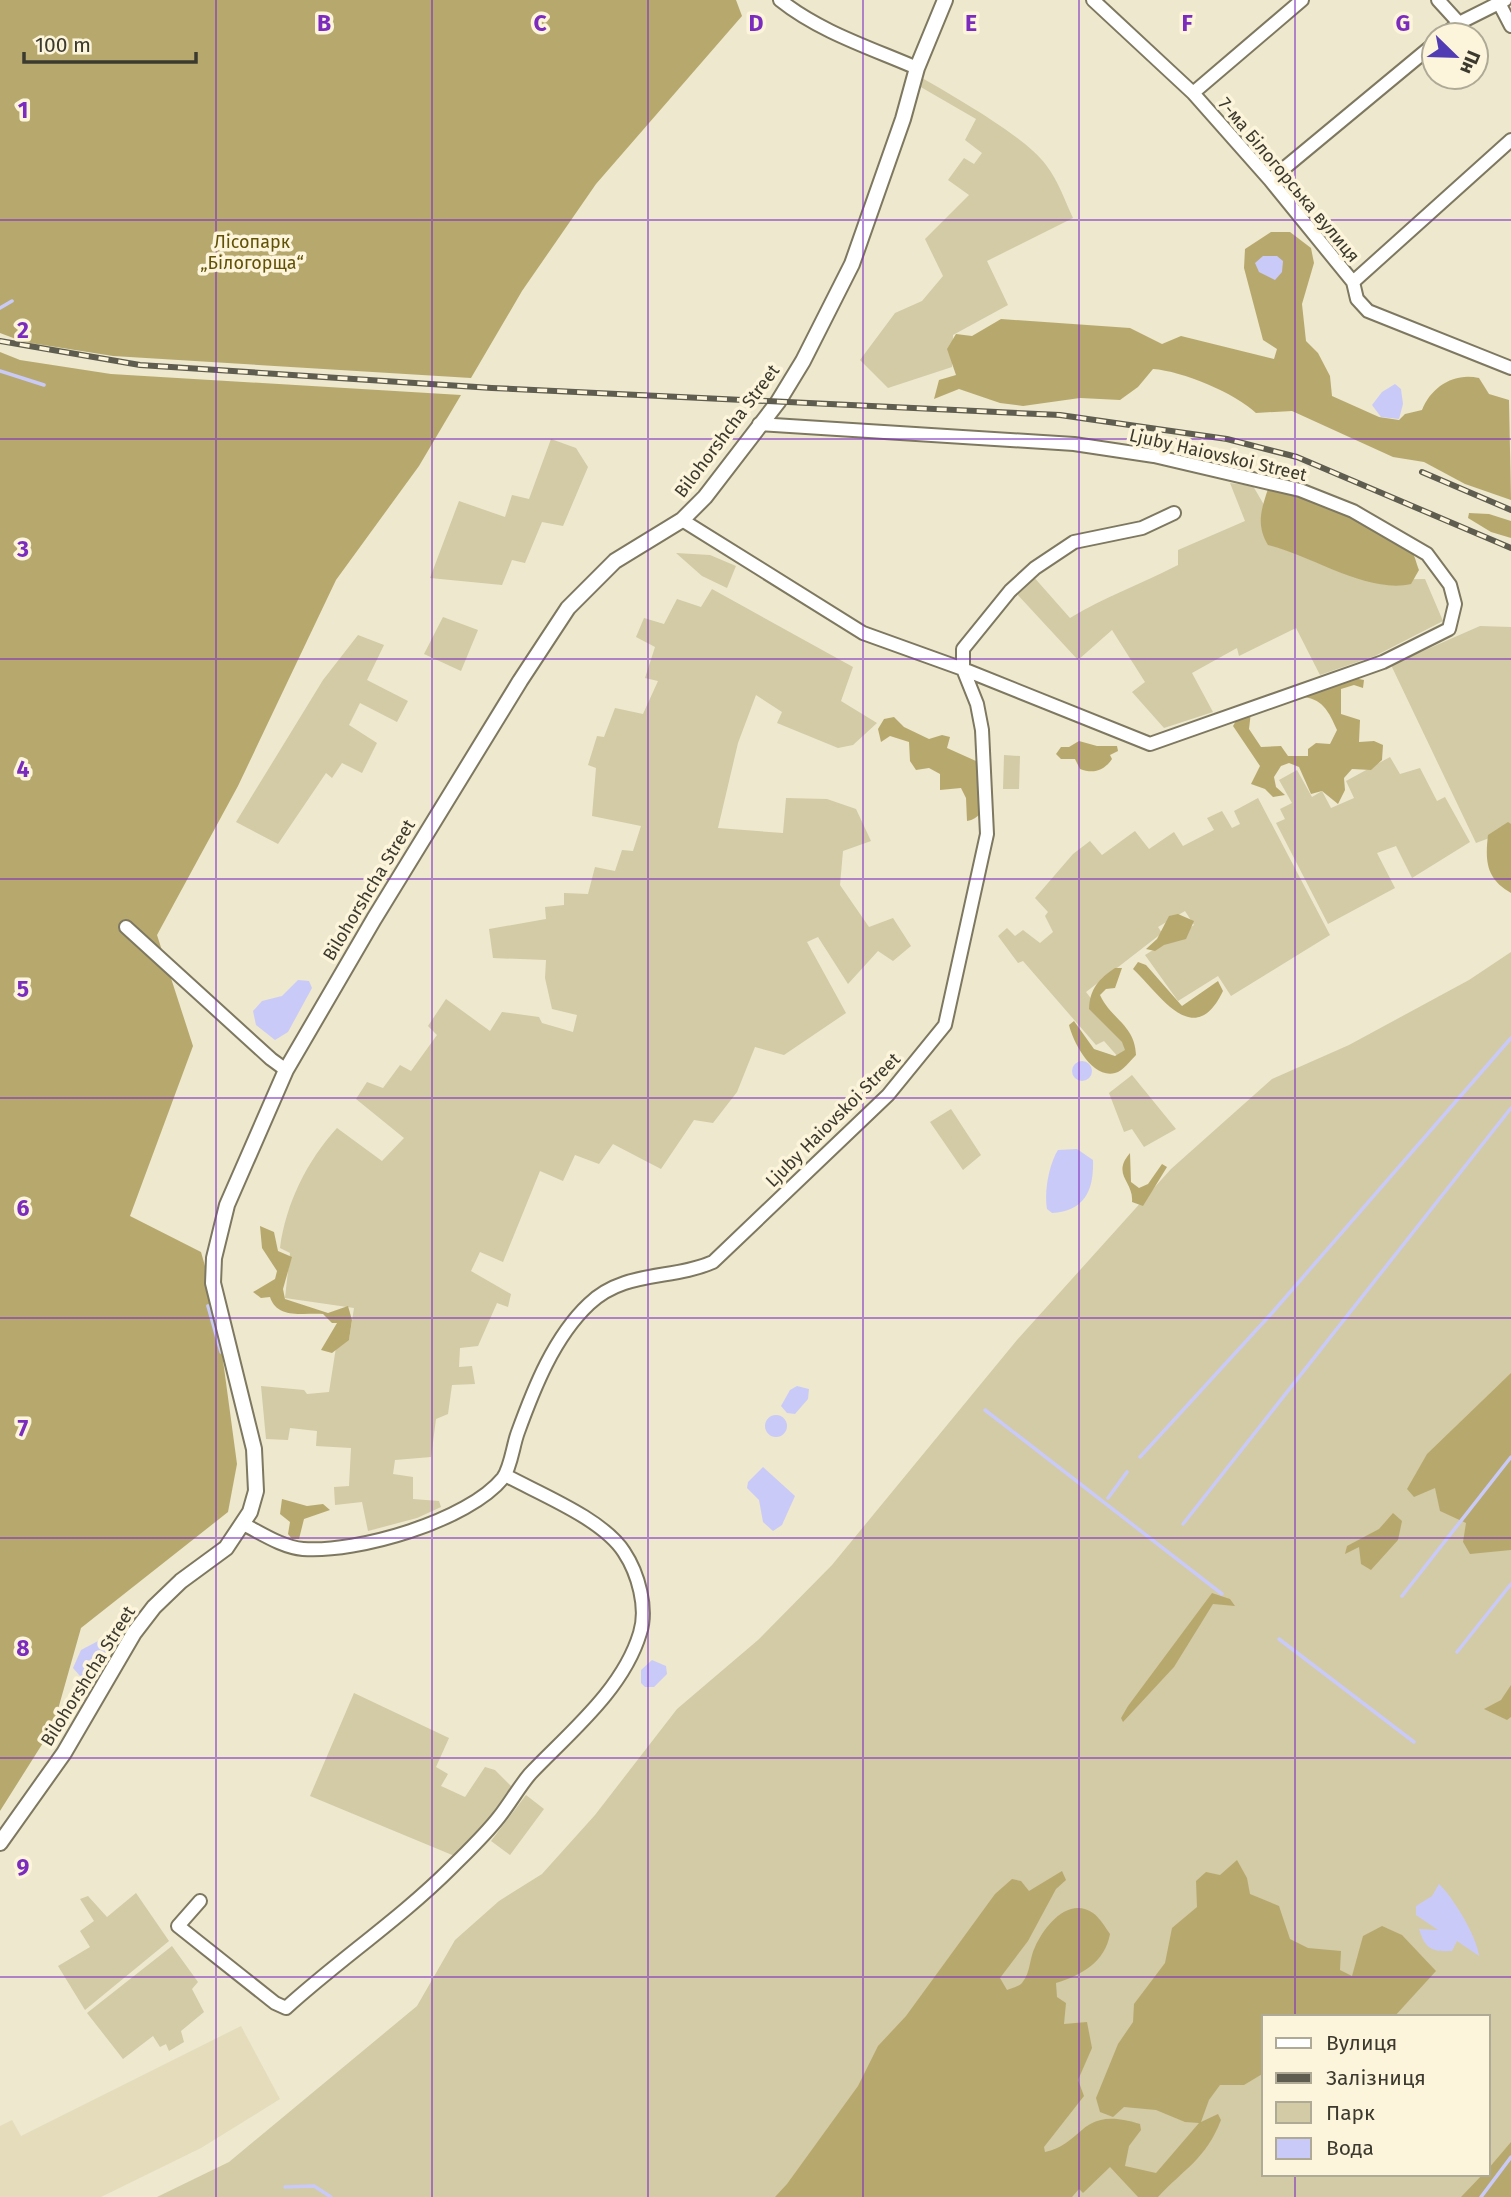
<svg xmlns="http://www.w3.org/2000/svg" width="1511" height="2197" viewBox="0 0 1511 2197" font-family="'Fira Sans',sans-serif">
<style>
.built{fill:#e5dcbb}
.green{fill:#d3caa6;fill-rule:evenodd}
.forest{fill:#b7a96e}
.water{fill:#cacaf8}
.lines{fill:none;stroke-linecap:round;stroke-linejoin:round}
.stream{stroke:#cacaf8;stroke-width:3.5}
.minor-casing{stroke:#7e7860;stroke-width:16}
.tertiary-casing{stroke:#7e7860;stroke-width:18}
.minor{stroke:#fff;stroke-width:12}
.tertiary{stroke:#fff;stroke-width:14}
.rail-casing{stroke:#5f5d4f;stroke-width:6}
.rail{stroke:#fcf5db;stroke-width:3.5;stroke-dasharray:10;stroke-linecap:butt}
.grid{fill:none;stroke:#7b2cbf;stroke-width:2;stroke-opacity:0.55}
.labels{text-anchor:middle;stroke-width:7;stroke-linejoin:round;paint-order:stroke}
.street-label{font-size:18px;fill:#3c3a2f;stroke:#fcf5db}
.park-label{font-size:18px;fill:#625207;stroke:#fcf5db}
.grid-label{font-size:23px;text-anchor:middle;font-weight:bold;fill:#7b2cbf;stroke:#fcf5db;stroke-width:7;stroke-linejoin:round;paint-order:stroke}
</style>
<rect width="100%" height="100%" fill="#eee8ce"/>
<path class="built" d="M241,2026L280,2099L201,2148L101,2197H0V2126L12,2120L21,2136Z"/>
<path class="green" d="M922,78C953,96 1026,137 1046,165C1058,180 1065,201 1073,218L987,261L1008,305L953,335L952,367L888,388L860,360L895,313L922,301L943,276L925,239L969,195L948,180L964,158L974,164L982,153L965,140L976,119L919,86Z
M551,439L576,448L588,467L563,526L542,522L525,563L512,560L502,585L430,578L459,501L505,517L512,495L529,499Z
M1230,483L1253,486L1284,539L1322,560L1366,580L1425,579L1443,621L1375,656L1320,675L1296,628L1239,656L1237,648L1192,673L1213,712L1164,728L1132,692L1145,682L1112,630L1078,660L1016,593L1032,575L1070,618C1104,597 1142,584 1178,565V550L1245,521Z
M676,553L710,555L736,566L727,588L702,576Z
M712,589L853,667L841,701L877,723L853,745L838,748L777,723L782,712L756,695L738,743L718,828L783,833L786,798L827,799L856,809L871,841L843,851L840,885L869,927L893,918L911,946L893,961L878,951L848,984L818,937L807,942L846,1013L784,1055L755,1047L737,1092L713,1123L694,1120L661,1169L613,1144L599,1164L575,1155L563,1181L540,1171L503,1262L480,1252L471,1271L511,1294L508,1307L497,1303L478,1346L460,1348L459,1367L472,1366L475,1384L452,1385L448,1414L436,1419L431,1457L395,1460L393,1474L413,1477V1499L439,1501L441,1507L417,1518L368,1531L362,1502L335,1505L334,1487L349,1486L351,1448L316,1446L317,1431L290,1428L288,1440L266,1439L261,1386L304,1390L307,1394L329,1392L337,1341L349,1340L354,1308L285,1298L290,1253L280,1248C286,1203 307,1161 337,1128L382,1161L404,1138L356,1099L367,1082L383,1088L400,1065L411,1071L437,1035L428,1026L446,999L490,1031L502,1012L539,1017L542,1023L573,1032L577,1015L552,1009L545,978L546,960L493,958L489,929L546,919L545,907L564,905V893L588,894L595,867L615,871L622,850L633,851L641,826L592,816L596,768L588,765L597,736L604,737L615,708L643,714L658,681L645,678L655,647L636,637L644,618L664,624L677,599L701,607Z
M443,617L478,630L461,671L424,654Z
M1480,626L1511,627V830L1476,843L1391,665Z
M358,635L384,645L367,680L408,701L397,722L360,703L349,725L377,743L362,773L342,763L332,778L326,773L278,844L236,822L323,680Z
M1004,755L1020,756L1019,789H1003Z
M1390,757L1400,774L1420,768L1437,801L1445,797L1470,842L1412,878L1396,846L1377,853L1395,888L1328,924L1276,823L1285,819L1280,809L1292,803L1279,780L1297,770L1312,797L1322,791L1331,808L1354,798L1346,781Z
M1258,798L1330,935L1231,996L1218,976L1178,1001L1145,955L1194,925L1185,911L1158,927L1162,933L1086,992L1130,1049L1119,1058L1104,1041L1096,1045L1023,961L1018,963L998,936L1007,928L1015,936L1023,930L1040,943L1053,932L1045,916L1048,912L1035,898L1073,854L1090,841L1102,855L1135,831L1149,849L1174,832L1183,846L1214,830L1207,818L1222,811L1232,828L1240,824L1234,811Z
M1511,952V2197H157L229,2162L417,2006L455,1940L499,1901L542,1874L595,1815L677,1709L758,1640L832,1565L1017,1340L1171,1169L1272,1079L1349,1045L1469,980ZM1264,2017H1488V2174H1264Z
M1132,1075L1176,1129L1144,1147L1132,1129L1124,1132L1109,1093Z
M951,1109L981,1155L963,1170L930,1122Z
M354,1693L449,1738L436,1767L448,1774L441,1786L465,1797L485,1767L495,1770L512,1787L487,1824L457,1857L310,1796Z
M526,1795L544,1809L510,1855L491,1841Z
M136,1893L169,1941L85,2010L58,1966L90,1947L80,1931L94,1921L80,1899L88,1896L107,1917Z
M172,1946L198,1982L192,1989L204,2012L181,2031L184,2042L169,2051L166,2044L160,2047L153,2036L123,2059L87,2013Z"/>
<path class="forest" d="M0,0H736L742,16L596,184L522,291L471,378L113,356L24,342L0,333Z
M1271,232H1290L1311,248L1314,263L1302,304L1306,341L1318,353L1330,376L1332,396L1379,417L1399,420L1405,414L1422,410C1431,387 1454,372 1479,378L1489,394L1509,400L1511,500L1465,484L1424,462L1393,457L1292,411L1256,413C1235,393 1182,371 1153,369L1138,387L1120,400L1080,398L1023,406L1000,403L959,389L934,399L939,380L956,375L947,349L956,334L972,336L1001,319L1130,328L1162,344L1181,336L1274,359L1277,349L1263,340L1244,268L1245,249Z
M0,352L20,360L111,374L461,395L419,466L336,580L238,786L157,935L193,1046L130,1216L201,1252L215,1301L237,1464L228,1512L81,1628L53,1727L0,1811Z
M1268,489C1306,491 1380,526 1410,550C1415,554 1416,563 1419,570L1411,584C1368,594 1310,555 1268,545C1256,525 1261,510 1268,489Z
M1469,513L1489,514L1511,521V538L1491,532L1468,518Z
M1344,676L1364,680L1363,688L1354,685L1341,689V714L1360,720L1359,742L1374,741L1383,745L1382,760L1371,770L1352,769L1344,778L1345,790L1338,804L1322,791L1311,794L1299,767L1289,763L1281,766L1274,777L1276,787L1285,795L1273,797L1265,789L1251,784L1260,766L1233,726L1238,717L1251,712L1249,729L1261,747L1281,746L1288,756H1308V749L1316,743L1330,744L1337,730C1329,712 1322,697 1300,697Z
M894,717L904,727L929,739L942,735L950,737L947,748L976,761C977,780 996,815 967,821L966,798L961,788L940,790V774L929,768L916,770L910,761L909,742L890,736L881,742L878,729L884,719Z
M1079,741L1097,746H1117L1118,751L1110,755L1112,759C1104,771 1093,774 1080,769L1075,759H1061L1056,754L1061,747H1069Z
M1508,822L1511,824V893C1486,879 1485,861 1488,835Z
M1178,914L1194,921L1186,939L1164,945L1155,951L1146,949L1157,939L1169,916Z
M1138,962L1146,965L1182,1006L1218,981L1223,991C1194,1052 1159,993 1133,969Z
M1115,968H1122L1115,988L1106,989L1100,995C1111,1019 1135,1025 1136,1055C1130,1061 1123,1071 1115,1073C1092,1079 1073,1042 1069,1025L1074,1021L1094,1049L1115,1056L1125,1050L1122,1042L1089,1009C1090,988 1099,979 1115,968Z
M1130,1153L1131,1182L1139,1188L1148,1184L1162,1164L1167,1167L1143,1206L1132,1202C1134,1181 1111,1175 1130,1153Z
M260,1226L274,1232L278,1251L292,1257L283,1289L285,1299L328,1313L348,1306L352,1320L349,1340L332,1353L321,1350L337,1323H332L323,1314C302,1313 277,1319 270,1297L261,1298L253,1292L275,1279L277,1271L262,1248Z
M1511,1373V1550L1470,1554L1463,1542L1466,1523L1440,1511L1435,1488L1414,1497L1407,1489L1427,1454Z
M282,1499L307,1506L323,1504L330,1510L304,1519L299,1539H292L288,1534L290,1522L280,1514Z
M1393,1513L1402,1521L1398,1540L1371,1570L1361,1564L1359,1547L1345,1554L1347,1546L1379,1529Z
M1212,1593L1230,1599L1235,1606L1213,1604L1174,1667L1123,1722L1121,1718L1128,1706Z
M1511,1685V1717L1507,1720L1484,1709L1501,1700Z
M1237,1860L1247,1878L1250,1894L1279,1906L1290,1939L1308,1948L1341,1951L1340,1970L1352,1976L1363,1936L1382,1926L1402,1935L1436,1971L1394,2017H1264V2073L1244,2085H1220L1209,2100L1201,2122L1218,2114L1221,2120C1206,2159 1184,2169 1158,2197H1138L1110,2167L1083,2193L1079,2189L1072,2197H775L787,2184L858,2086L878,2046L906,2016L995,1894L1012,1879L1021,1881L1029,1891L1062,1871L1066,1880L1056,1889L1028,1941L1000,1978L1007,1990C1012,1988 1018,1987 1022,1983C1031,1972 1029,1959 1035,1947C1044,1927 1068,1896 1093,1913C1100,1918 1105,1927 1110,1934C1105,1962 1082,1975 1056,1983L1057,1997L1066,2003L1064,2024L1087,2022L1092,2048L1078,2080L1084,2096L1044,2147L1045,2152C1086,2143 1079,2105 1140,2124L1141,2130L1129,2146L1125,2166L1156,2173L1199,2123L1185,2122L1156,2110L1124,2107L1113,2117L1100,2112L1096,2098L1118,2044L1133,2022L1134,2004L1165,1963L1172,1928L1197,1907L1196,1881L1206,1872L1220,1875Z
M1511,2142V2197H1461L1483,2174H1488V2169Z"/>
<path class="water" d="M1263,256H1277L1283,261L1282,272L1275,280L1259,272L1255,263Z
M1395,384L1401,389L1403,404L1399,419L1381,417L1372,405L1382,392Z
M298,980L309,981L312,988L288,1032L275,1040L256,1025L253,1011L262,1001L282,996Z
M1072 1071a10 10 0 1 1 20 0a10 10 0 1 1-20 0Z
M1077,1149L1093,1160C1094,1190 1085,1211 1052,1213L1047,1209C1044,1192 1049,1164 1058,1150Z
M797,1386L809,1389L808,1399L795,1414L787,1413L781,1406L790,1390Z
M765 1426a11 11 0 1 1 22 0a11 11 0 1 1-22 0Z
M763,1467L795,1496L782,1525L773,1531L763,1522L759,1500L747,1488L748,1482Z
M100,1640L108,1649L89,1678L80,1676L73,1668L81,1650Z
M652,1660L666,1666L667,1674L654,1687H645L641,1683V1670Z
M1439,1884C1453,1897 1477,1937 1479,1956L1457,1941L1452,1951C1432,1952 1425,1949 1419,1929L1438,1930L1416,1915V1906L1432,1896Z"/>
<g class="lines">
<path class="stream" d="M0,308L12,301
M0,371L44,385
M208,1306L221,1352
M985,1410L1222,1594
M1140,1457L1271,1314L1511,1038
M1108,1498L1127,1472
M1183,1524L1511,1108
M1402,1596L1511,1457
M1279,1639L1414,1742
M1457,1652L1511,1584
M285,2187L314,2186L331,2197
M1481,2197L1511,2157"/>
<g class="minor-casing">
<path id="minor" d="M780,0C820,32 871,48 917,68
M1093,0L1193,93L1270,180L1353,282L1357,299L1368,311L1511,368
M1438,0L1459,23
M1499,3L1511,26
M1444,35L1459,23L1505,0
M1193,93L1302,0
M1270,180L1434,44
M1353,282L1511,140
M682,520L863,633L963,669L1150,744L1383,662L1449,629L1455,604L1450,585L1427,554L1353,511L1300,490L1154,456L1074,444L759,424
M126,927L271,1059L286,1070
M245,1525C263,1534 282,1547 303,1549C357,1553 468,1521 503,1478C511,1467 513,1445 518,1432C534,1388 554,1337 589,1304C624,1270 672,1280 713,1262L888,1095L945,1025L987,834L982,730L977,704L963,669V649L1010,591L1035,568L1074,542L1142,528L1174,513
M200,1901L178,1926L275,2003L286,2008C340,1959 400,1919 452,1867C468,1851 485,1835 499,1817C510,1803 519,1787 530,1774C569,1733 623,1690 640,1633C648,1608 638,1573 624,1552C603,1519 540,1494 505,1475"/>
</g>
<g class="tertiary-casing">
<path id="tertiary" d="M0,1843L64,1753L134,1633L154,1607L181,1581L226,1548L250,1512L256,1491L254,1449L213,1283L214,1258L227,1205L286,1070L374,919L520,681L568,608L615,561L682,520L705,497L778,402L803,361L852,264L903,119L917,68L945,0"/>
</g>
<use href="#minor" class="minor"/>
<use href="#tertiary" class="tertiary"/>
<g class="rail-casing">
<path id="rail" d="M0,341L140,365L492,388L1060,415L1227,439L1297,457L1511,548
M1422,472L1511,510"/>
</g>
<use href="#rail" class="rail"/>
</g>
<path class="grid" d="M216,0V2197M432,0V2197M648,0V2197M863,0V2197M1079,0V2197M1295,0V2017M0,220H1511M0,439H1511M0,659H1511M0,879H1511M0,1098H1511M0,1318H1511M0,1538H1511M0,1758H1511M0,1977H1511M1295,2174V2197"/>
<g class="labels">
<g class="street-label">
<text transform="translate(1289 180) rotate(50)" y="6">7-ма Білогорська вулиця</text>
<text transform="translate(727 431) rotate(-53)" y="6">Bilohorshcha Street</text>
<text transform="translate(1218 455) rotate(13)" y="6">Ljuby Haiovskoi Street</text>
<text transform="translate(369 890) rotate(-59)" y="6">Bilohorshcha Street</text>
<text transform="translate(833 1120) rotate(-45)" y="6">Ljuby Haiovskoi Street</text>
<text transform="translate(88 1676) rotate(-58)" y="6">Bilohorshcha Street</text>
</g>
<g class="park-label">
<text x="252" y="248">Лісопарк<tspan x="252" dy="21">„Білогорща“</tspan></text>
</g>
</g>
<g class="grid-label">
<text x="324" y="31">B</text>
<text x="540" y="31">C</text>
<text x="756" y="31">D</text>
<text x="971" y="31">E</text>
<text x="1187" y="31">F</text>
<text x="1403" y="31">G</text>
<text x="23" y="118">1</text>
<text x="23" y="338">2</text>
<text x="23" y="557">3</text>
<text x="23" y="777">4</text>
<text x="23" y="997">5</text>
<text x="23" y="1216">6</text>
<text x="23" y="1436">7</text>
<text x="23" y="1656">8</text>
<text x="23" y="1875">9</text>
</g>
<rect x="1262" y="2015" width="228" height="161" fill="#fcf5db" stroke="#afaa96" stroke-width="2"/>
<rect x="1276" y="2038" width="35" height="10" fill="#ffffff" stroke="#afaa96" stroke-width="2"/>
<text x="1326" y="2050" font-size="21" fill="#3c3a2f">Вулиця</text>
<rect x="1276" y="2073" width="35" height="10" fill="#5f5d4f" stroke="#afaa96" stroke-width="2"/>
<text x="1326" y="2085" font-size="21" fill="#3c3a2f">Залізниця</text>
<rect x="1276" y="2102" width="35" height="21" fill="#d3caa6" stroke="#afaa96" stroke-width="2"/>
<text x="1326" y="2120" font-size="21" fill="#3c3a2f">Парк</text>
<rect x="1276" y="2138" width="35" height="21" fill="#cacaf8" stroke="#afaa96" stroke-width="2"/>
<text x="1326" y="2155" font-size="21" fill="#3c3a2f">Вода</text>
<g transform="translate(1455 56) rotate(113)"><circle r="33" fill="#fcf5db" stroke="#afaa96" stroke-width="2"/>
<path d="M0-5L12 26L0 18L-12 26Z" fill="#513cb3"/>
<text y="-10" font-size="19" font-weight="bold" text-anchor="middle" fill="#3c3a2f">Пн</text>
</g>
<path d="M24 52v10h172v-10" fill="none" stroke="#3c3a2f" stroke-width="3.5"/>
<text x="35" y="52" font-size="21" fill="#3c3a2f" stroke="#fcf5db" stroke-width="5" paint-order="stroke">100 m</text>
</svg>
